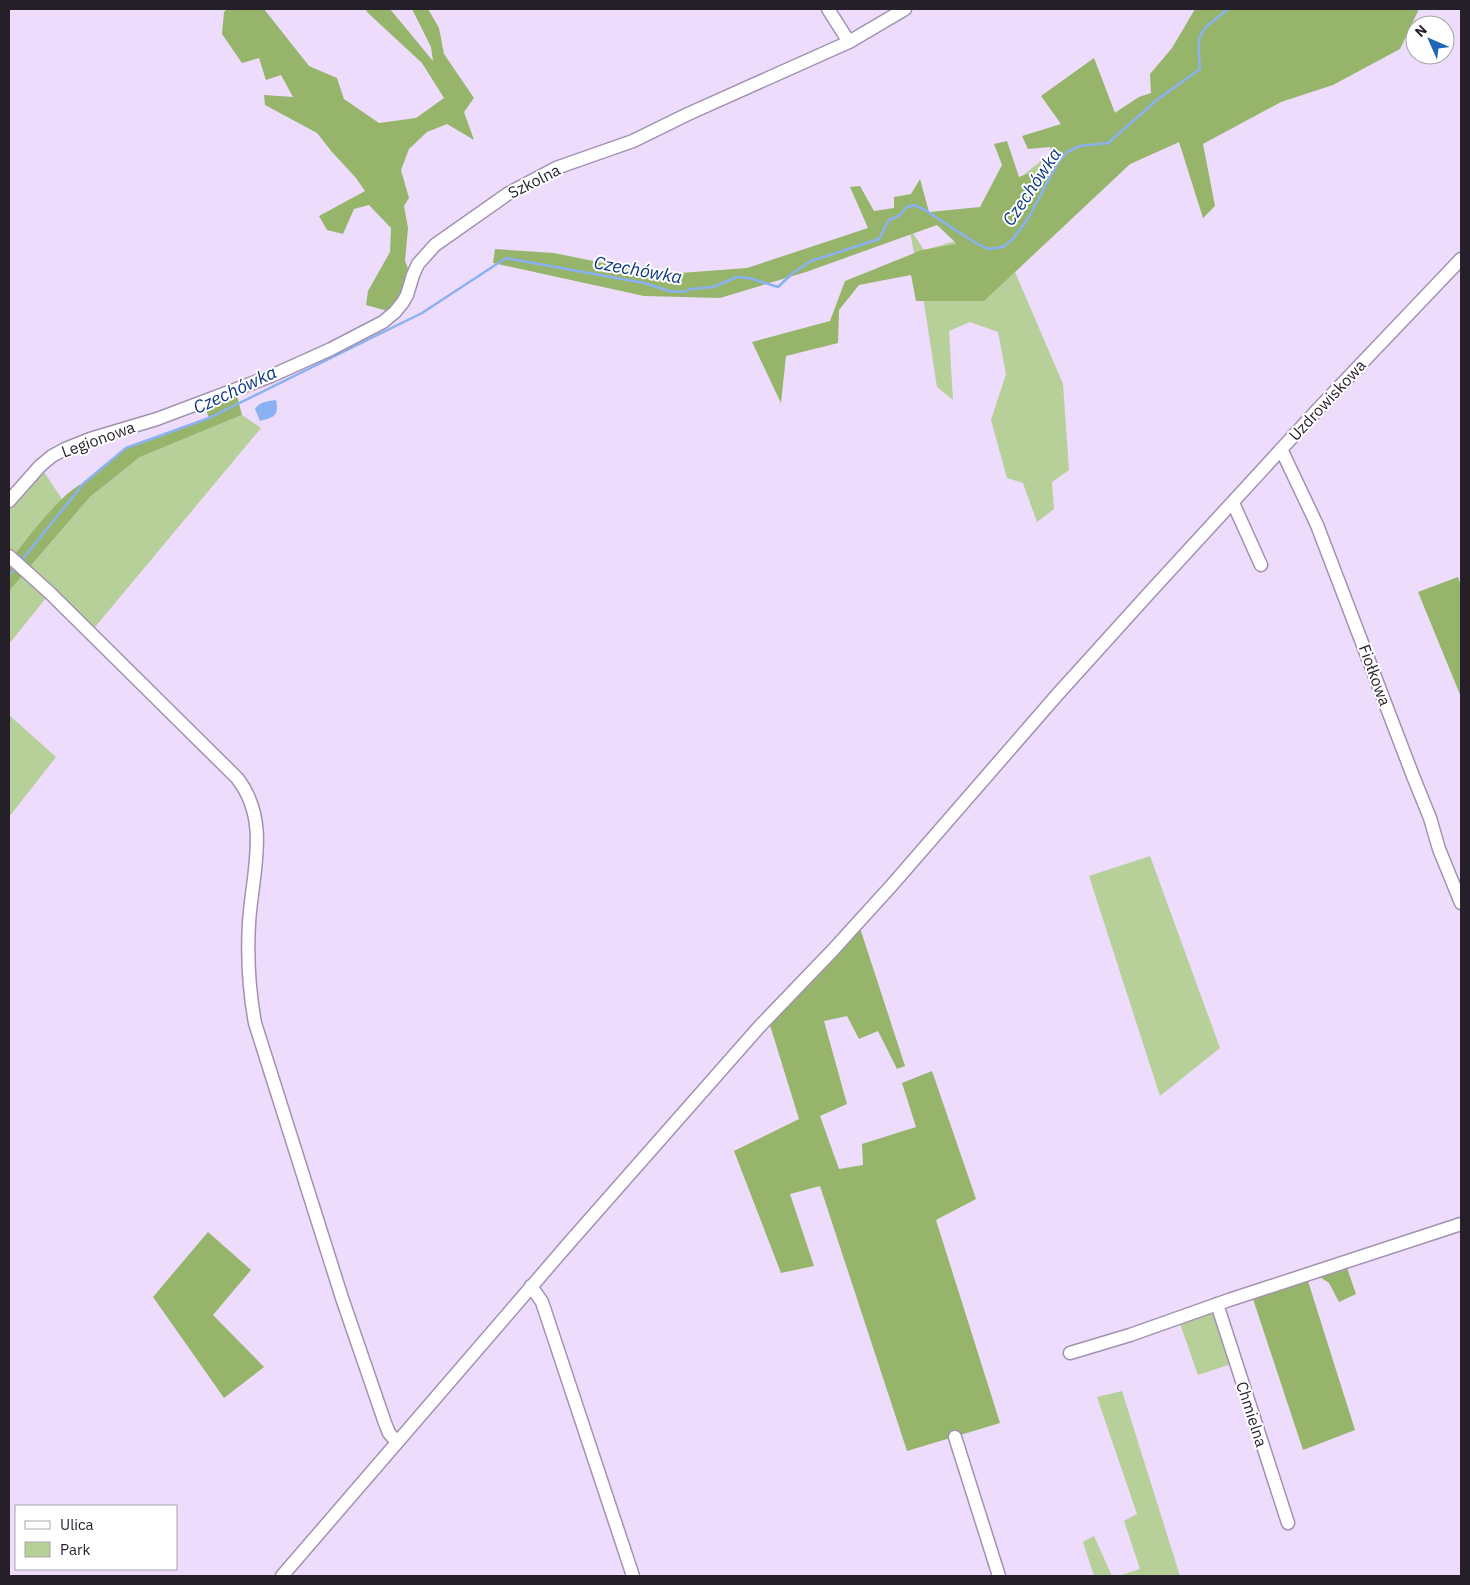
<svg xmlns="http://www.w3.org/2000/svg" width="1470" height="1585" viewBox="0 0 1470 1585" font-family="'IBM Plex Sans',sans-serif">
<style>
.green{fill:#b7cf98}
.forest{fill:#96b56b}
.water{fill:#8bb1f3}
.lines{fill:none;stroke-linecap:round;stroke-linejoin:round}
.stream{stroke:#8bb1f3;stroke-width:2.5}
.minor-casing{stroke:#a292b0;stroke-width:15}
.minor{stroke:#fff;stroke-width:12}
.labels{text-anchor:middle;stroke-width:4;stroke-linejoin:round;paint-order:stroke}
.street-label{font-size:16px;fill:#251f2a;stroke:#fff}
.water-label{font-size:18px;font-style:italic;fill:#0d3983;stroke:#fff}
</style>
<rect width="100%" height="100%" fill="#eddcfc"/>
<path class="green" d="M1139,97L1179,142L1130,164L1015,272L1063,384L1069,470L1052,482L1054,509L1037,522L1023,483L1007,478L991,420L1006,374L998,332L970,322L949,331L953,400L937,387L925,309L909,227L924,250L998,229L983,207L1041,161Z
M242,415L261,428L90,633L50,593L9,644V591L90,497L140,457Z
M42,469L62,499L9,560V506Z
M9,715L56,757L9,817Z
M1150,856L1220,1048L1160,1096L1089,876Z
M1213,1309L1231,1364L1198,1375L1179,1321Z
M1122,1391L1180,1576H1118L1140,1569L1124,1521L1137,1514L1097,1397Z
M1094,1536L1112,1576H1094L1083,1542Z"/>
<path class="forest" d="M227,9H264L309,66L337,78L344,99L379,123L416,118L444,98L422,63L368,13L365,9H390L433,61L431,47L412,9H428L439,28L444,54L474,98L464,112L474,140L447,124L427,132L409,149L401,170L409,198L404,206L408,228L405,261L409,271L408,283L391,312L366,305L368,291L390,252L391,228L369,205L354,209L343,234L327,230L319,216L365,191L356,178L332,152L317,133L265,105L264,95L293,97L281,75L266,80L259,58L242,63L222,34L224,12Z
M1195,9H1419L1400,49L1333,85L1281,102L1203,144L1215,206L1203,218L1179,142L1130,164L984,301H916L911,275L859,285L839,310L838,343L786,356L781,403L752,342L830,321L845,281L922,250L957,244L937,225L806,272L720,298L644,296L493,263L495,249L554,253L638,270L680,273L747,268L868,228L850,187L860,186L874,211L894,208V197L911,194L920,179L929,212L980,207L1002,165L994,144L1007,141L1019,177L1056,164L1050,147L1028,149L1022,136L1061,124L1041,96L1094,58L1115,113L1139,97L1151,93L1150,74L1172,48Z
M236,392L242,415L140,457L90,497L9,591V561C24,543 64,489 84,483L126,448L209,418L204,404Z
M1458,577L1461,586V697L1418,592Z
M860,928L905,1066L897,1069L878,1031L859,1039L847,1016L824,1021L847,1104L820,1116L839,1169L863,1165L862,1144L916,1127L902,1083L932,1071L976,1199L936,1220L1000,1423L907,1451L820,1186L790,1194L814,1266L781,1273L734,1151L799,1119L769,1022Z
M208,1232L251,1270L213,1315L264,1367L224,1398L153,1297Z
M1346,1265L1356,1294L1339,1302L1329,1283L1317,1275Z
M1307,1278L1355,1430L1303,1450L1252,1296Z"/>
<path class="water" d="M276,400C279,416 275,417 260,421L255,409C259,402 268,401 276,400Z"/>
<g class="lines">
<path class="stream" d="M21,561L84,483L126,448L209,418L422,313L506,258L644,283L669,291L684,292L690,289L713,287L737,277L749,278L778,287L793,273L811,261L879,239L889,220L900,215L907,207L914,205L925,210L974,242L988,249L1003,247L1013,239L1029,217L1057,164L1067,152L1080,146L1108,143L1158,99L1200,69C1196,29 1199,33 1228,9
M9,575L16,567"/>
<g class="minor-casing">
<path id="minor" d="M828,9L849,42
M1281,449L1317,525L1413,776L1430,818L1439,849L1461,903
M9,501L40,466L52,456L65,449L90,439L157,419L271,376L331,349L383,322L395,312L403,302L407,295L413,275L418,264L435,245L509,193L556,168L633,141L688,114L849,42L905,9
M1233,503L1261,565
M9,556L50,593L237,778C271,821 252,873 249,923C247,957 249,990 255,1023L342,1298L385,1423L389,1433L397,1442
M531,1286L542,1302L633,1576
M1217,1304L1288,1523
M1070,1353L1130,1335L1229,1300L1461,1224
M955,1437L999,1576
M282,1576L569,1243L760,1026L833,950L892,885L1057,695L1151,591L1320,407L1461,259"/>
</g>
<use href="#minor" class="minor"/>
</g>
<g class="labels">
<g class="street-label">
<text transform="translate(534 181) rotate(-27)" y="6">Szkolna</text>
<text transform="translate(1327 400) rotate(-47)" y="6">Uzdrowiskowa</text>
<text transform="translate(98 439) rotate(-20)" y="6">Legionowa</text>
<text transform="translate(1375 675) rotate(70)" y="6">Fiołkowa</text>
<text transform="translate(1252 1414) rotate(72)" y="6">Chmielna</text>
</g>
<g class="water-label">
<text transform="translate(1032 187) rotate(-56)" y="6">Czechówka</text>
<text transform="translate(638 270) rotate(10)" y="6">Czechówka</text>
<text transform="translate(235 390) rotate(-25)" y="6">Czechówka</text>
</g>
</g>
<rect width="1470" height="1585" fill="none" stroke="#251f2a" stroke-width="20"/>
<rect x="15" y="1505" width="162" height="65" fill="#ffffff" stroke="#a8a5aa"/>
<rect x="25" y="1521" width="25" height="8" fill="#ffffff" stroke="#a8a5aa"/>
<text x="60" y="1530" font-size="15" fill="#251f2a">Ulica</text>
<rect x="25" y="1542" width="25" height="15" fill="#b7cf98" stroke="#a8a5aa"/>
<text x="60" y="1555" font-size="15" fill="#251f2a">Park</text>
<g transform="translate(1430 40) rotate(315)"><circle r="24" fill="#ffffff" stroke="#a8a5aa"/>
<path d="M0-4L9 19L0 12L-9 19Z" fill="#2265b6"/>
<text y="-8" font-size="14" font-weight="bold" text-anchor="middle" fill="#251f2a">N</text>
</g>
</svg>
